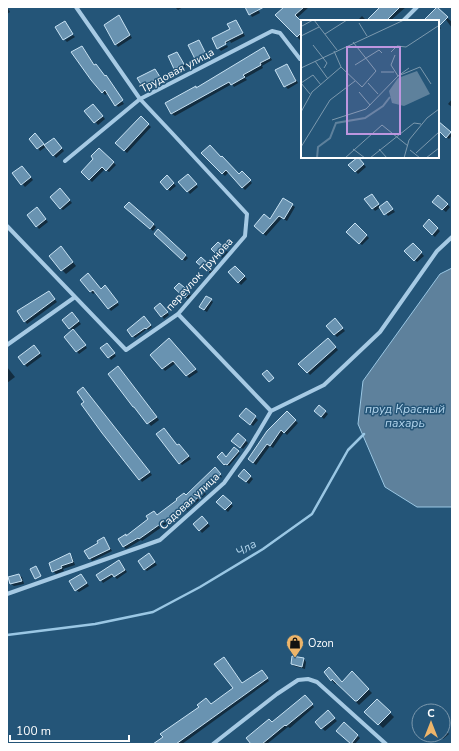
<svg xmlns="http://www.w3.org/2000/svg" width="459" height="751" viewBox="0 0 459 751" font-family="'Nunito Sans',sans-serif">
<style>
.water{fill:#5e819c;stroke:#9ac7e4}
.shadow{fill:#0007}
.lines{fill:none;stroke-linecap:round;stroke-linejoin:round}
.stream{stroke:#9ac7e4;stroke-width:2.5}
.building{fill:#6993b1;stroke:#c8e2f3}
.minor{stroke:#a6cae4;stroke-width:4}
.labels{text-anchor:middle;stroke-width:3;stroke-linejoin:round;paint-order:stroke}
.street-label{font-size:11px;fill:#fff;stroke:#245578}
.poi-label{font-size:11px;fill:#fff;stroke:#245578;text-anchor:start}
.water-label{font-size:12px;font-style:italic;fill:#b1d4ec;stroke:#245578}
.inset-river{fill:none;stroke:#5e819c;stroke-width:2}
.inset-road{fill:none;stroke:#7c99ae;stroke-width:1}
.view{fill:#bd96df;fill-opacity:0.15;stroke:#bd96df;stroke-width:2}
.inset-edge{fill:none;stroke:#fff;stroke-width:2}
</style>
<rect width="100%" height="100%" fill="#245578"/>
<path class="water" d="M452,268V507H417L385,487L358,424L363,381L440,274Z"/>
<path class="shadow" d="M7,7L10,12L7,14Z
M175,7H183L178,10Z
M246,7H257L260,13L252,17Z
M285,7H309L297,18L302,24V42L276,15Z
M381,7H406L390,21H367Z
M362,16L367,21H357Z
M445,16L452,22V28L444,17Z
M119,17L132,38L118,47L116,44Z
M236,21L245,36L231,43L230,41L218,48Z
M438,25L441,28L438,31Z
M73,35L75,37L67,42L65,40Z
M198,41L208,56L198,61L196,59Z
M229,44L227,45L228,47L221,51L219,49Z
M84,49L95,66L106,78L124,104L118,107L108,93L105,95L103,92Z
M266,51L272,60L262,66L263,68L245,78L247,80L234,87L232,84L175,116L172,114L166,103L196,89Z
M177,53L186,67L178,71L175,68Z
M287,65L298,83L288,89L285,86Z
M155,70L162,80L145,88L142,86Z
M452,99V107L448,104Z
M93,105L105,119L98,125L86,111Z
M141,118L151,127L127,153L116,143Z
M438,122L452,135L449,139L438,129Z
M38,137L45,146L56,141L64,151L56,158L47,146L40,151L38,148Z
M99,149L116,165L109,172L105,169L92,182L82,172L95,159Z
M203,153L239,175L242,172L252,183L245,190L229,172L225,176Z
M358,158L366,167L358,174L350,165Z
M24,169L33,180L25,187L14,174Z
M188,175L198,187L190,194L180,182Z
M167,176L176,186L170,191L161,182Z
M63,192L72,203L63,210L60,208Z
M439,196L450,207L446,212L434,202Z
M374,198L380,207L387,202L395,212L388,216L381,207L375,211L366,199Z
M283,199L295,207L287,221L282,218L266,236L255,226L270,221Z
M129,203L156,227L153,231L128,209Z
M39,211L48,222L39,229L28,215Z
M429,221L440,231L435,237L424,226Z
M355,224L369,238L362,245L347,231Z
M158,230L188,258L185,261L155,234Z
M218,243L228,252L222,258L212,249Z
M413,244L424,256L417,262L406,251Z
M65,252L76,266L66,274L62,270Z
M201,258L214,270L211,274L198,262Z
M235,267L247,279L241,285L229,272Z
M81,280L101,290L107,289L119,305L111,311L96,292L93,294Z
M179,284L191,295L188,299L175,288Z
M49,292L57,302L27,324L25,321Z
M211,300L213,302L207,312L202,309Z
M163,307L169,315L164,319L162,316Z
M74,316L81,324L73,330L87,348L79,354L65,337L73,331L70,328Z
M146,319L152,327L148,330L147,329L135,338L128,330Z
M335,320L345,331L337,337L327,326Z
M328,339L338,350L310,375L300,364Z
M172,342L198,372L189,378L176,363L165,371L152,355Z
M109,347L116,356L111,360L109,357Z
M36,348L42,356L27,367L19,357Z
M7,367L15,377L7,383Z
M121,370L159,420L151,426L137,409L133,407Z
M86,391L152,475L142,482L85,402Z
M319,406L328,414L324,419L315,411Z
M246,409L258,420L253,426L243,418Z
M287,413L298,423L287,435L284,432L273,448L270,446L256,465L249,459Z
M245,440L248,443L243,449L235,443Z
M178,447L182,448L191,459L182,465L180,463Z
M234,448L240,453L229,466L228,465L226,466L218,457L227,458Z
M215,469L222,477L219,479L218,478L204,492L206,494L187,511L186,510L142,541L141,540L126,549L124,547L126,537L186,496Z
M244,470L253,479L249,484L239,476Z
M223,496L233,506L228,512L217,502Z
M202,517L210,526L202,533L195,524Z
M106,541L112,551L92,561L86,551Z
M70,555L72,557L75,565L63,569L64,571L56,574L53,571Z
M149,555L157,565L147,571L144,569Z
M119,561L127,572L117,579L114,576L103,583L98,576Z
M19,575L22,577L24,584L14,586L11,584L10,578Z
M83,577L89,586L79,592L76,590Z
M224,658L243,684L264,674L269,681L182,744H155L200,708L211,705L234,688Z
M304,659L306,662L305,669L294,666L292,664Z
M325,672L342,683L352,673L372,693L359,705L337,683L335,684Z
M307,698L314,707L290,728L288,727L267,744H252L272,723Z
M377,700L394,717L383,728L366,712Z
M328,712L337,721L325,731L316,722Z
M344,724L360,738L355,744H352L340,734Z
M443,727L449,734L443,739L439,735H443Z"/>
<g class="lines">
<path class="stream" d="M7,635L95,624L153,612L200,587L263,549L312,514L348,450L364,434"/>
</g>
<path class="building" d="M245,7H264L249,15Z
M284,7H304L295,15L302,22V32L297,37L275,15Z
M380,7H400L386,21H366Z
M437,7L448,17L438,27V21H423Z
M119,15L130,35L115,45L104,25Z
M236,20L243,33L225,42L226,44L217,49L212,38L230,29L227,24Z
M65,21L73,34L63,40L55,27Z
M199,40L206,54L195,59L188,45Z
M82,46L94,65L96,64L105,76L106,75L123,100L115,106L105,90L102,93L91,80L71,52Z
M264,47L270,58L260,63L261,65L243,75L245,77L231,85L229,82L171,114L165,103L196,86V88Z
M177,52L184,64L174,69L168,56Z
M287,64L296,81L284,87L275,70Z
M155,69L160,77L142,86L137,78Z
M93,104L103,116L94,123L84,111Z
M141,116L149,124L124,151L115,143Z
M438,121L451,132L446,138L438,130Z
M35,133L44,144L37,149L29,139Z
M54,138L62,148L53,156L44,145Z
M210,145L221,157L222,156L239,174L242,171L251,180L242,188L226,170L222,174L201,153Z
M99,148L114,162L106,171L102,167L89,180L81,172L93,159L91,156Z
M358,157L364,164L355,172L348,165Z
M22,166L31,177L21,185L12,173Z
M188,174L197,184L187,192L178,182Z
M167,175L174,183L167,190L160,182Z
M60,188L70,200L60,209L50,197Z
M372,194L379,204L372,209L364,199Z
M438,195L448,204L442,210L432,202Z
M283,198L293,204L284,219L279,216L263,234L254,226L264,214L270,219Z
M387,201L393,209L384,215L379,207Z
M129,202L154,224L150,229L124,207Z
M37,207L46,219L36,227L27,215Z
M429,219L438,228L432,235L423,226Z
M355,223L367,235L359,244L346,232Z
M158,229L186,255L182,260L154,234Z
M218,242L226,249L219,257L211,249Z
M413,243L422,252L414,261L404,251Z
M61,246L73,262L61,271L49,256Z
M201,257L212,267L208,272L196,262Z
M235,266L245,276L238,283L228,272Z
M88,273L101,289L105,285L118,302L108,309L93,290L90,292L80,280Z
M179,283L190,292L185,298L174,288Z
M49,291L55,299L24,322L17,311Z
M206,296L212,299L204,310L199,307Z
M160,303L168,312L161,317L154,308Z
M72,312L79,321L69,329L62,320Z
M144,316L151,325L146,329L145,328L132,337L127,330Z
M335,318L343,328L334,335L326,326Z
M73,329L86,345L76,352L64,337Z
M169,338L196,369L186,376L173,361L162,369L150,355Z
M328,338L336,347L307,373L298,364Z
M107,343L115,353L108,358L100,348Z
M34,345L40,353L24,365L18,357Z
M118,366L157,417L147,424L134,407H133L108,374Z
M267,370L274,378L269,382L262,374Z
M83,387L150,472L139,480L102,433L81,404L84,402L77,392Z
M319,405L326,411L321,417L314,411Z
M246,408L256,416L250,425L239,416Z
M287,411L296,420L284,433L281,430L270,446L267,444L253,463L248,459L267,431Z
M164,428L177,445L179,444L189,456L179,464L156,434Z
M238,433L246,440L240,448L231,441Z
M234,447L239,451L227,465L225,464L224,465L217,457L222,452L226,457Z
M215,467L221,474L216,478L215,477L203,489L205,491L192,503L184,509L183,508L139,539L138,538L123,547L118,539L126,534V536L148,519L146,516L154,511L157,515L177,500L176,499L184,493L186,495Z
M244,469L251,476L246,482L238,476Z
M223,495L232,503L225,510L216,502Z
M202,516L208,523L199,531L193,524Z
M104,537L110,549L89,559L84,551L98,543L97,541Z
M70,553L73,562L61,566L62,568L52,572L49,563Z
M149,553L155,562L144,570L138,561Z
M119,560L125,570L114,577L112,574L100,581L96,575Z
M36,566L41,576L35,579L30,569Z
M19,574L22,581L10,584L8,577Z
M81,574L87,583L75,591L69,581Z
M292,656L304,658L302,667L291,664Z
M224,657L242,683L262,670L268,678L176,744H153L163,737L160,734L199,707L197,705L206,698L211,704L233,688L214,664Z
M329,667L342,682L352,671L369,689L357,701H355L332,679L331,681L324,672Z
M305,695L313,704L286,726L285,725L262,744H251L246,738L269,719L272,722Z
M377,699L391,712L378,725L364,712Z
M328,710L335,718L321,729L315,722Z
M344,722L358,735L351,744L336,731Z"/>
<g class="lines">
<path class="minor" d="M403,21L417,7
M65,161L140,99L272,31L280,33L300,59
M7,226L126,350L178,314L245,236L247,214L172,133L140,99L76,7
M178,314L271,411
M7,345L75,297
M7,594L160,540L224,483L249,448L271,411L324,385L380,332L437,251L452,237
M213,744L277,694L298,680L308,679L317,682L386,744"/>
</g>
<defs>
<g id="shop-pin" transform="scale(0.9)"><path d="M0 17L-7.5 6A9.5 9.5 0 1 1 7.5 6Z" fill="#edb56a" stroke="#245578"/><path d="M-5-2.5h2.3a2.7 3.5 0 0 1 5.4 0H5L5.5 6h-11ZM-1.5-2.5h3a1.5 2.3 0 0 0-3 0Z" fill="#111"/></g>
</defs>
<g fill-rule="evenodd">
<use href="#shop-pin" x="295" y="643"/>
</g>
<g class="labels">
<g class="street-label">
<text transform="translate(177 70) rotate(-28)" y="4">Трудовая улица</text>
<text transform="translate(199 274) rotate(-48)" y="4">переулок Трунова</text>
<text transform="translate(189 501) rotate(-43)" y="4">Садовая улица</text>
</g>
<g class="poi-label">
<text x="308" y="647">Ozon</text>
</g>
<g class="water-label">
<text x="405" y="413">пруд Красный<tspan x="405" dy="14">пахарь</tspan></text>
<text transform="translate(246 548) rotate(-30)" y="4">Чла</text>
</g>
</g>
<g transform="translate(301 20)">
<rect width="138" height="138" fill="#245578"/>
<path d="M116,51L129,74L103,86L91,83L88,71L97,58Z" fill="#5e819c"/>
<path class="inset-river" d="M16,138L17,127L29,118L35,103L64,98L82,86L89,77"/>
<path class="inset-road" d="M13,0L36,30M58,3L66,16M1,6L12,0M24,14L46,0M0,16L18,7M12,25L26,43L23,48M33,31L40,47L61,67L75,51L52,22M90,32L96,26L105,27L137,6M94,35L90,45L97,56L119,47L130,64M14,41L27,59M54,45L78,30L81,33M0,48L103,0M80,52H93M0,63L12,55L20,65M0,63L9,74M67,63L77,74M58,72L69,85M0,92L11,72L40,47M31,100L65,89L97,56L108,48M0,127L29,80L54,61M52,129L64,138M78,129L86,138M109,130L119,138M115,133L138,112M44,138L81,105L107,126M69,138L113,103L120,104M103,138L108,120L126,98L138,89M125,138L138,128"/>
<path class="view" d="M46,27H99V114H46Z"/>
<rect width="138" height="138" class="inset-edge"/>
</g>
<rect width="459" height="751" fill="none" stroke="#ffffff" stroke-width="16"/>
<g transform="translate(431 723)"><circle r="19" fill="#245578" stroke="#7c99ae"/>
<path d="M0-3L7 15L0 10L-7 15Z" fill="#edb56a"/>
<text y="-6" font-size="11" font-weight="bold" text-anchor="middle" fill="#ffffff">С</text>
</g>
<path d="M10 735v6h119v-6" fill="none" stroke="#ffffff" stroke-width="2"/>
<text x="16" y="735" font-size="12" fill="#ffffff" stroke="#245578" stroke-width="3" paint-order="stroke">100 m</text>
</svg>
